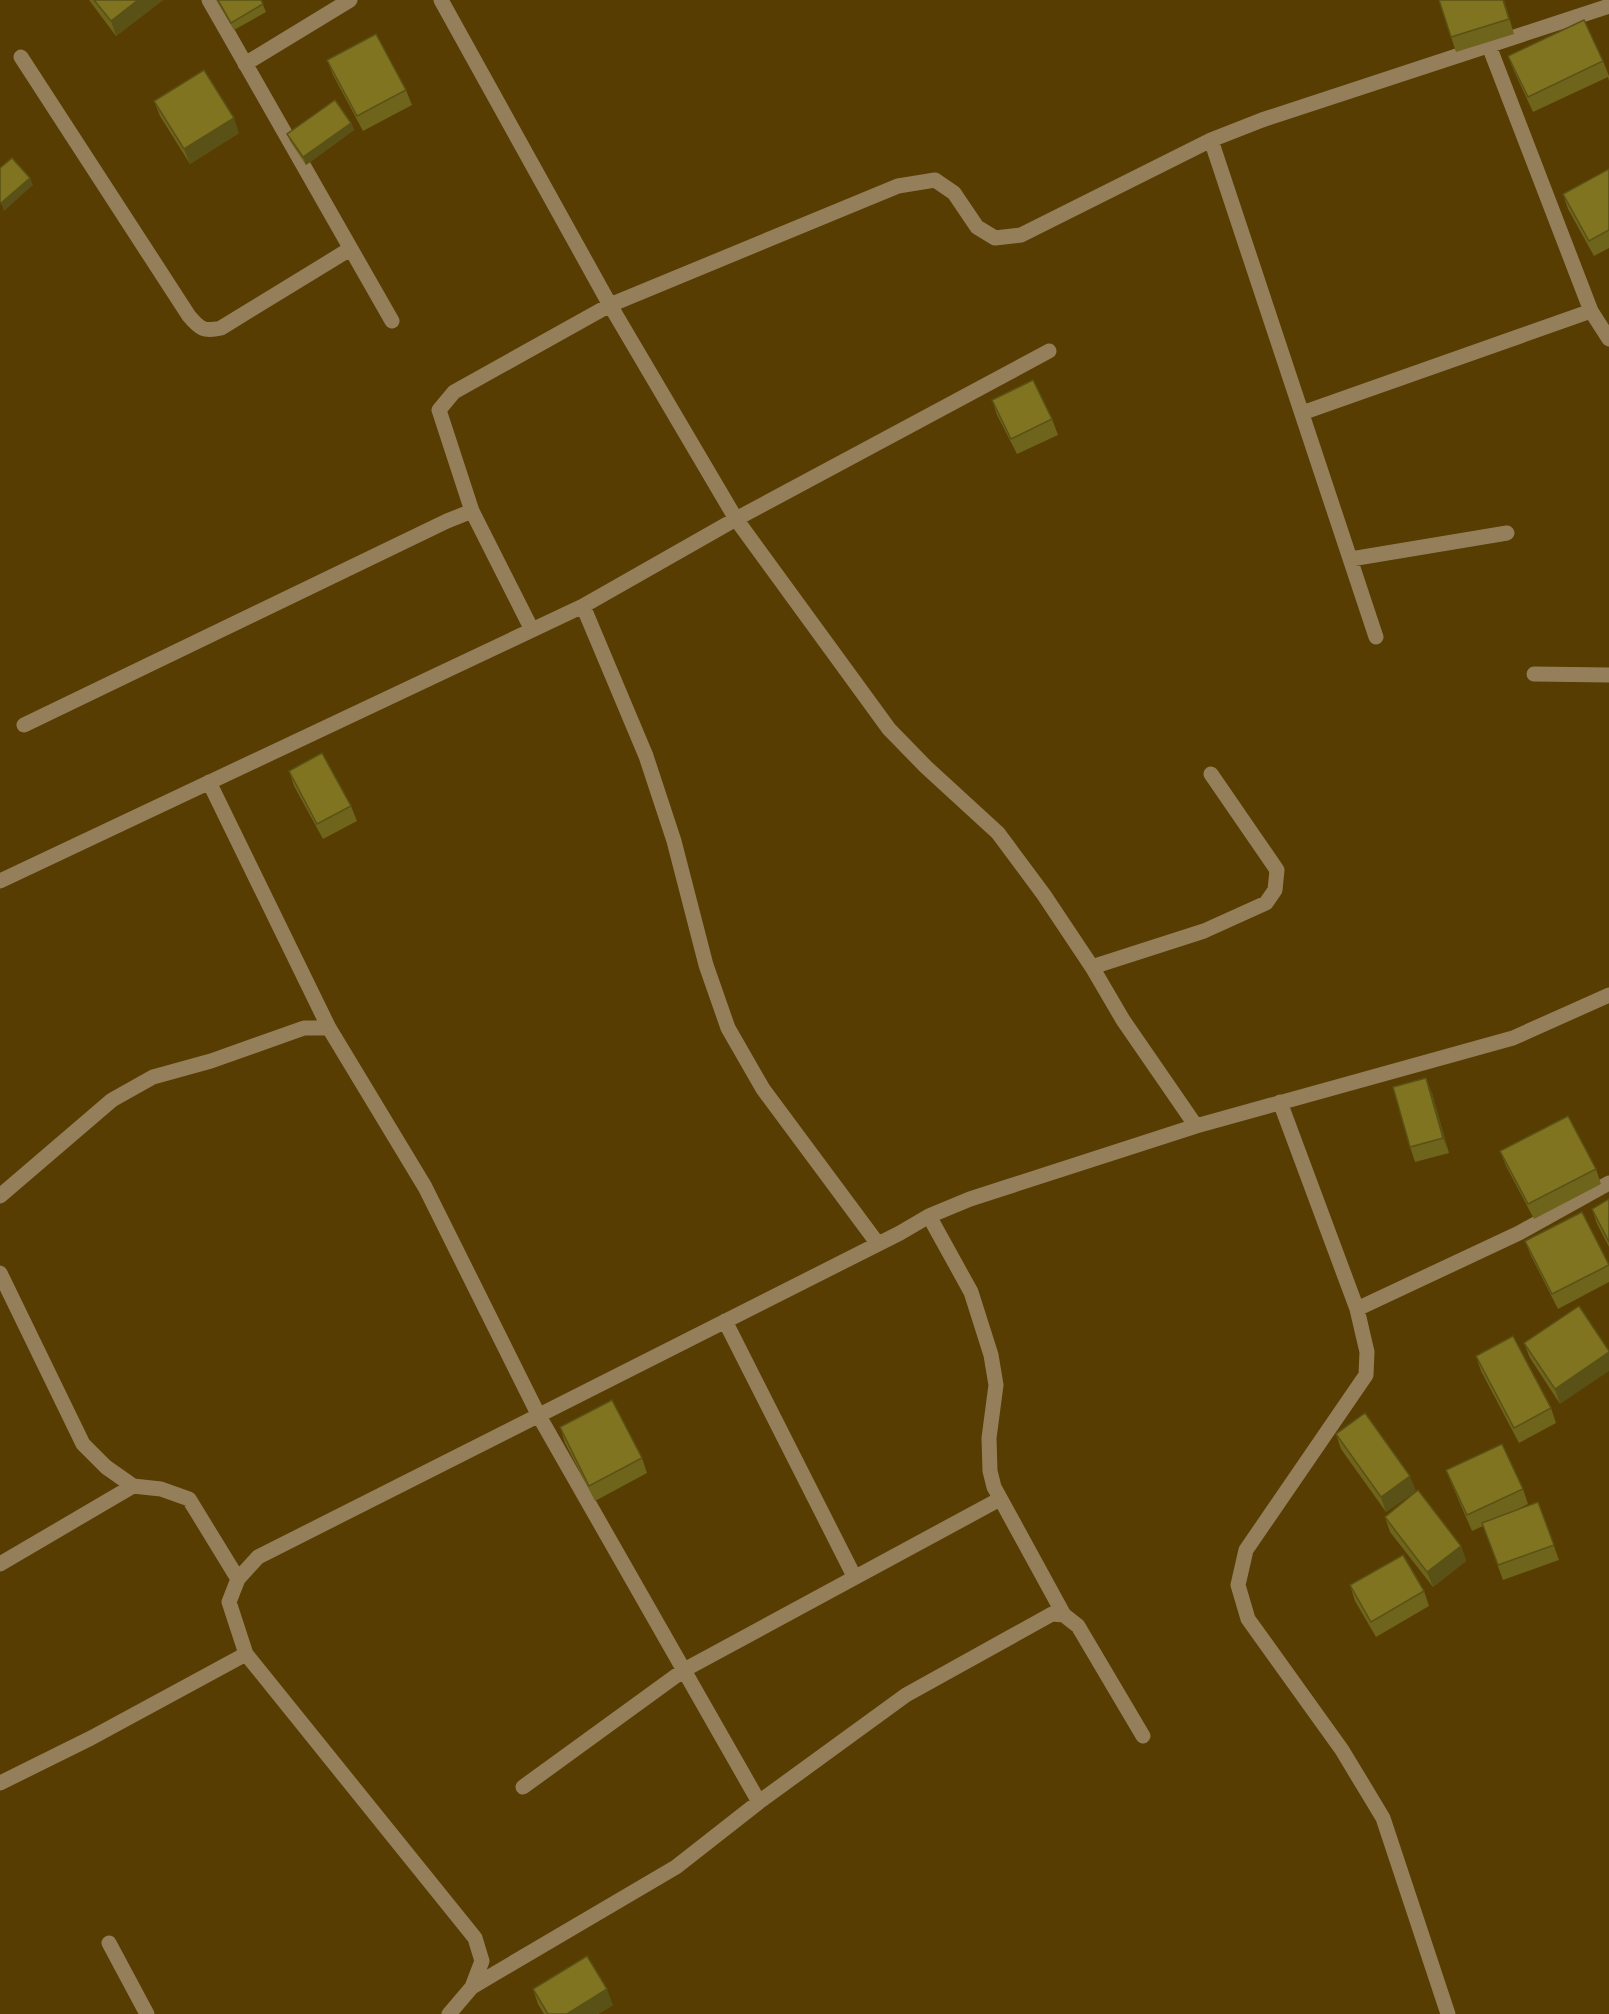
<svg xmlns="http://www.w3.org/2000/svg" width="1609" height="2014" viewBox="0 0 1609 2014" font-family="Barlow,sans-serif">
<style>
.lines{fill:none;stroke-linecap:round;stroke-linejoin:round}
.minor{stroke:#957f5b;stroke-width:15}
.wall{fill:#6f641c}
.shaded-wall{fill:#5a5116}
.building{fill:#817420;stroke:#5a5116;stroke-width:1.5}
</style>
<rect width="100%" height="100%" fill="#573d01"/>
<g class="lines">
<path class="minor" d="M209,0L392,321
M441,0L610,305L736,519L889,729L926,767L998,833L1044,895L1092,967L1123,1020L1196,1126
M1489,46L1591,311L1609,339
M21,57L189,316C200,329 204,332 221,328L350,249
M245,64L350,0
M1211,140L1376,637
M1302,413L1591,311
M1351,559L1507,533
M583,606L646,756L674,841L706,965L728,1028L763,1089L878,1244
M532,630L472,511L439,410L454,392L610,305L898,186L935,180L954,193L977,227L995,238L1021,235L1211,140L1262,120L1609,6
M1534,674L1609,675
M24,725L447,521L472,511
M209,782L329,1028L425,1187L539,1416L759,1802
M0,881L583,606L736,519L1049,351
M1092,967L1204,931L1266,903L1275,890L1277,870L1211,774
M1280,1102L1357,1309L1367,1352L1366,1375L1246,1550L1238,1585L1248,1619L1342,1750L1383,1818L1448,2014
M0,1196L112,1100L153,1077L211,1061L304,1028H329
M929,1216L971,1292L991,1355L996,1385L989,1438L990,1471L994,1487L1064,1615
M0,1273L83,1444L106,1467L133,1486L161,1489L189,1499L238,1579
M1357,1309L1519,1233L1609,1183
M725,1321L854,1576
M0,1564L133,1486
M0,1783L91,1738L246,1654
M523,1787L684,1670L1000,1499
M109,1943L147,2014
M472,1987L676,1867L759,1802L906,1695L1052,1614L1064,1615L1078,1626L1143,1736
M449,2014L472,1987L482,1961L475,1938L246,1654L229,1602L238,1579L258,1557L900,1233L929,1216L970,1199L1196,1126L1513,1038L1609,995"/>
</g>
<path class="wall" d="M89,0H163L116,36Z
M216,0H261L266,12L234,30Z
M1439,0H1504L1514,34L1456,52Z
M1508,56L1603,61L1609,76V81L1608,77L1533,112L1514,71Z
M327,60L406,90L412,105L363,131L333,75Z
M154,101L239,133L190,164L160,116Z
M351,123L354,130L306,165L290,141L287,134Z
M1609,169V248L1594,256L1568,209L1563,194Z
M992,400L1052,419L1058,435L1017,454L997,415Z
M289,771L351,806L357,821L323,839L294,786Z
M1432,1093L1449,1153L1415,1162L1410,1147Z
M1500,1151L1596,1169L1601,1184L1534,1219L1506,1166Z
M1609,1199V1247L1597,1224L1592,1209Z
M1525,1241L1609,1264V1282L1558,1309L1531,1256Z
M1579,1306L1560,1404L1530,1358L1524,1343Z
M1476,1356L1551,1408L1556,1423L1519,1443L1481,1371Z
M560,1427L642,1458L647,1473L595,1501L565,1443Z
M1336,1434L1416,1491L1386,1512L1341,1449Z
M1446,1470L1523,1489L1528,1504L1510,1513L1538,1502L1559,1560L1503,1580L1483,1526L1472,1531L1452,1485Z
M1385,1517L1461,1546L1466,1561L1433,1587L1390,1532Z
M1350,1585L1424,1591L1429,1606L1376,1637L1355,1601Z
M533,1989L613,2005L598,2014H544L538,2004Z"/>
<path class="shaded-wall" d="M138,0H163L116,36L111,21Z
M1503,0H1504L1514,34L1509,19Z
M234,118L239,133L190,164L184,149Z
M351,123L354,130L306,165L303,157Z
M30,178L33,185L4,211L1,203Z
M1426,1078L1432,1093L1449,1153L1443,1138Z
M1609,1352V1371L1560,1404L1555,1389Z
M1410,1476L1416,1491L1386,1512L1381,1497Z
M1461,1546L1466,1561L1433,1587L1427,1572Z
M607,1989L613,2005L598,2014H567Z"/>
<path class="building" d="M94,0H138L111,21Z
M218,0H261L263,4L231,23Z
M1439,0H1503L1509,19L1451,37Z
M1584,20L1603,61L1528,97L1508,56Z
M376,34L406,90L357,116L327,60Z
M204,70L234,118L184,149L154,101Z
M335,100L351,123L303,157L287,134Z
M12,158L30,178L1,203L0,202V168Z
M1609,169V230L1589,241L1563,194Z
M1033,380L1052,419L1011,439L992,400Z
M322,753L351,806L317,824L289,771Z
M1426,1078L1443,1138L1410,1147L1393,1087Z
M1568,1116L1596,1169L1528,1204L1500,1151Z
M1609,1199V1242L1592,1209Z
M1582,1212L1609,1265L1552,1294L1525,1241Z
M1579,1306L1609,1351V1352L1555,1389L1524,1343Z
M1513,1336L1551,1408L1514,1428L1476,1356Z
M612,1400L642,1458L589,1486L560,1427Z
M1365,1413L1410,1476L1381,1497L1336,1434Z
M1502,1444L1523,1489L1467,1515L1446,1470Z
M1418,1490L1461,1546L1427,1572L1385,1517Z
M1538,1502L1554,1545L1498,1565L1482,1523Z
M1403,1555L1424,1591L1371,1622L1350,1585Z
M587,1956L607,1989L567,2014H548L533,1989Z"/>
</svg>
